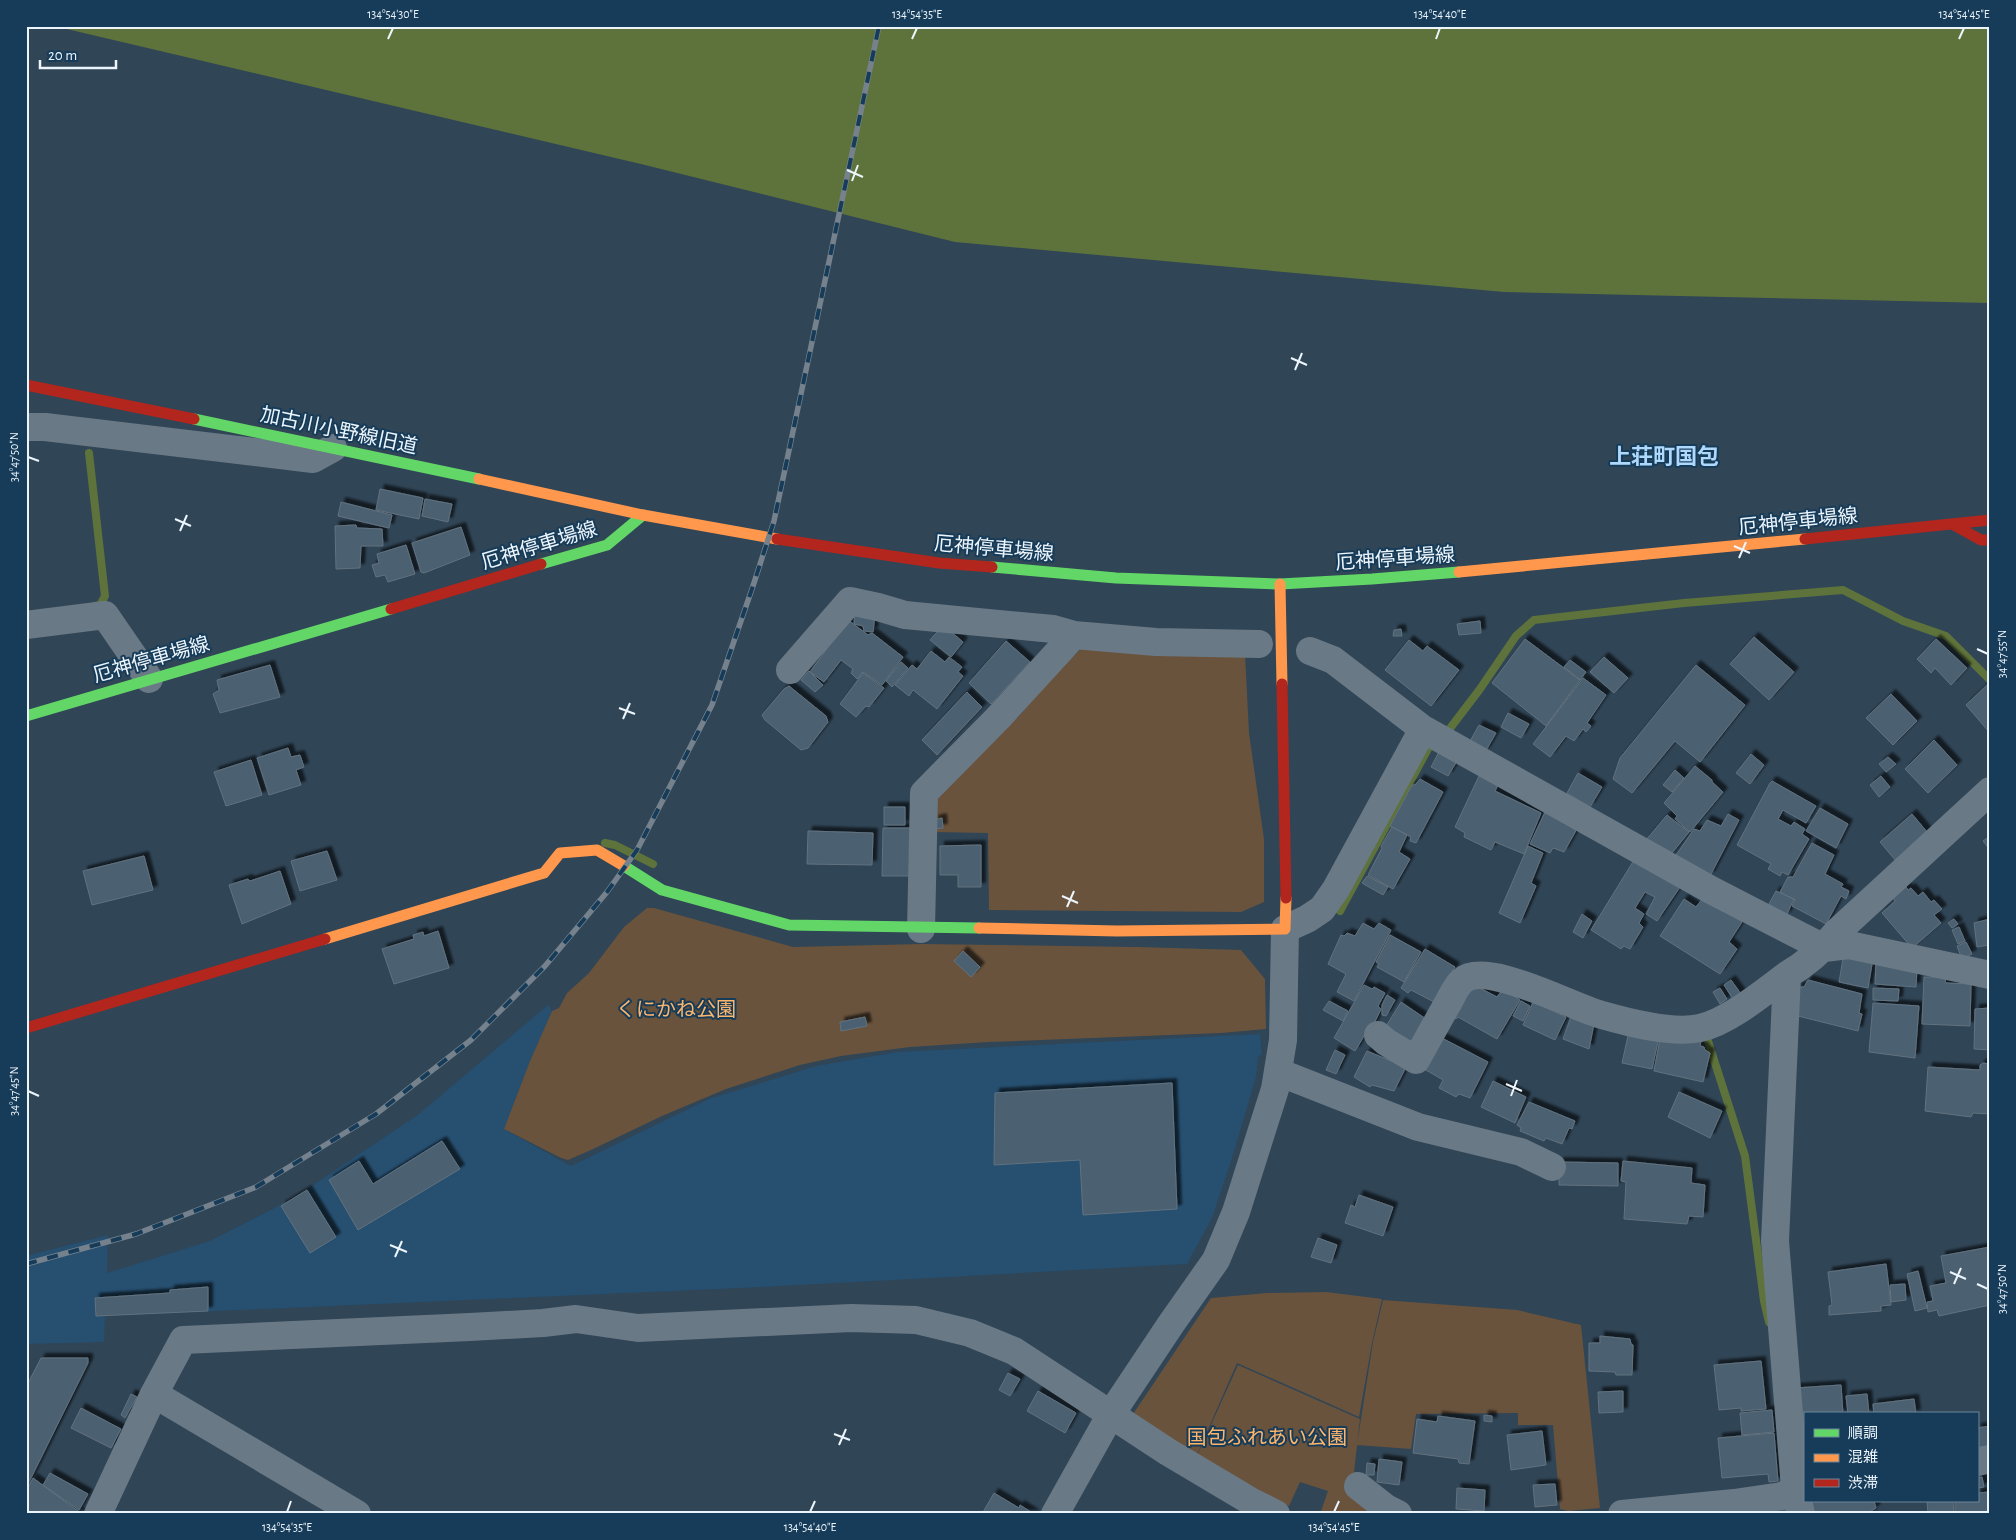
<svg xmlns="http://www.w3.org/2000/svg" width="2016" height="1540" viewBox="0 0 2016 1540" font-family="'Alegreya Sans','Noto Sans JP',sans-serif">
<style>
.built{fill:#264f70}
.green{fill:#69533d}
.water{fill:#5e733b}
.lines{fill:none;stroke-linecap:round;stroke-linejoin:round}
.stream{stroke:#5e733b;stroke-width:8}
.building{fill:#4c606f;stroke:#617280;filter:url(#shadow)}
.street{stroke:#6a7986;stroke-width:28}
.fast{stroke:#63d668;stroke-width:11}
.slow{stroke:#ff974d;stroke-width:11}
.jam{stroke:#b3261e;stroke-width:11}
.rail-casing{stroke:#75828d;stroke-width:5.5}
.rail{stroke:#163c59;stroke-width:4;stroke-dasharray:11;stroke-linecap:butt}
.ticks{fill:none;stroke:#edf5fc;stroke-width:2}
.labels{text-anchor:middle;stroke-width:4;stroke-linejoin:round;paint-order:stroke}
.street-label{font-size:20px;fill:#edf5fc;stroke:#163c59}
.park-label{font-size:20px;fill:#feb56c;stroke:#163c59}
.quarter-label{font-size:22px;font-weight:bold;fill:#aed8fc;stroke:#163c59}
.neatline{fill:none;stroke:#edf5fc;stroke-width:2}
.ticks-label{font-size:12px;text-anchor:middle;fill:#edf5fc}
</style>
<defs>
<filter id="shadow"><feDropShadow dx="4.5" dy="-4.5" stdDeviation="1" flood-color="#0009"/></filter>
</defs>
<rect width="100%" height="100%" fill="#304556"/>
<path class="built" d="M548,1005L552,1011L530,1061L504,1129L571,1166L709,1099L816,1066L897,1052L1260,1034L1262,1054L1258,1057L1256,1077L1233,1155L1212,1218L1187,1264L762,1287L105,1316L104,1342L26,1344V1256L108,1235L107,1273L210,1241L294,1198L419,1114Z"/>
<path class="green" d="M1084,646L1245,654L1249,733L1264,839V902L1241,912L989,910L988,833L932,832L936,797L939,793L1018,717L1056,673Z
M647,908H654L793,947L921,944L1137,947L1241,950L1265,979L1266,1029L1221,1033L989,1042L910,1047L841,1056L800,1065L726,1089L662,1116L591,1150L568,1160L561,1158L504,1129L530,1061L552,1011L559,1008L567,993L589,973L624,927Z
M1326,1292L1382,1299L1372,1343L1359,1417L1237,1363L1196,1457L1131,1417L1211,1298L1267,1293Z
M1383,1300L1517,1310L1581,1325L1600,1508L1568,1511L1560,1509L1553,1425H1518V1413L1416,1414L1411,1449L1357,1445L1373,1342Z
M1238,1365L1360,1419L1352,1490L1380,1514H1320L1328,1491L1300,1482L1289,1506L1248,1488L1196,1458Z"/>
<path class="water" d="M54,26H1990V303L1504,292L955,242L645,165Z"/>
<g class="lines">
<path class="stream" d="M89,453L105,596L100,605L95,606
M605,843L615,845L653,864
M1340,911L1429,747L1448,731L1480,689L1516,636L1534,620L1684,603L1843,590L1903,621L1946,636L1990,680
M1706,1035L1745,1156L1764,1301L1769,1322"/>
</g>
<path class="building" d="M380,489L423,498L419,519L376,510Z
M425,499L452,504L448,522L422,516Z
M341,502L392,515L389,528L338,516Z
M356,525L357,528L382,529L383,546H361L360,568L336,569L335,526Z
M461,527L470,555L424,573L421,572L412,543Z
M406,545L415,574L388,582L385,575L376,577L372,565L379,563L377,554Z
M855,612L875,614L873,632L864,631L863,626L854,624Z
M848,620L868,635L872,633L903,657L882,685L863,672L857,679L851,673L853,669L841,660L824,682L810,672Z
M1480,621L1481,633L1459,635L1457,624Z
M943,625L963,642L951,657L930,640Z
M1401,629L1402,636H1393L1394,630Z
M1754,637L1794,672L1769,700L1730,664Z
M1525,639L1580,680L1546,726L1492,683Z
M1936,639L1967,668L1951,685L1935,668L1931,673L1917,659Z
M1409,640L1423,651L1427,646L1459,670L1431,706L1385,670Z
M1006,641L1030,662L991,704L969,683Z
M931,651L945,662L949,657L962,667L958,672L963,676L937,709L913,690L909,696L895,685L912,665L917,669Z
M1604,657L1628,678L1614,693L1590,672Z
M1570,660L1586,672L1580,680L1564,667Z
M901,662L908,668L892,687L886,681Z
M270,665L280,697L220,713L213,694L219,690L217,680Z
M1696,665L1745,705L1700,762L1675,741L1632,793L1613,779L1620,758Z
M809,671L823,685L815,692L801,680Z
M863,673L884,688L869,707L866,706L856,717L840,704Z
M1583,678L1606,695L1587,723L1591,726L1586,732L1583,729L1574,741L1566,736L1550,757L1533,744Z
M1988,684L1990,686V733L1966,705Z
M789,686L826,716L828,722L808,748L801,750L765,720L762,715L784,689Z
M967,692L982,707L937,755L922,740Z
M1891,694L1917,721L1893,745L1866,718Z
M1508,713L1529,724L1521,738L1501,727Z
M1479,725L1496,733L1485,752L1469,743Z
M1934,740L1957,765L1928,793L1905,769Z
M288,748L291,757L300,755L304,767L296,770L301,785L269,795L257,758Z
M1440,750L1457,761L1448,776L1431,767Z
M1751,754L1764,765L1750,784L1736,773Z
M1888,757L1896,764L1886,772L1879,764Z
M251,760L262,795L226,806L214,772Z
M1695,766L1712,780V782L1723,792L1690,832L1675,819L1677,816L1664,803Z
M1675,770L1684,778L1672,792L1663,785Z
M1578,773L1602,787L1590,807L1567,793Z
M1479,776L1498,785L1495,791L1541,813L1524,854L1495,842L1491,850L1464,837L1465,833L1455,827Z
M1881,776L1890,787L1879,797L1870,785Z
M1420,779L1443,792L1416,843L1410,841L1411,837L1390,826L1412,785H1415Z
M1772,781L1816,806L1806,823L1783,810L1778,819L1791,826L1794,822L1805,829L1802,834L1809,839L1788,875L1782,872L1780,876L1768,869L1771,864L1737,845L1770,783Z
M884,807H905V825H884Z
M1820,808L1848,824L1836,848L1806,831Z
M1546,810L1578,827L1564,852L1553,848L1550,853L1530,844Z
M1728,814L1739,820L1710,876L1674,858L1694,829L1700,831L1707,820L1721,826Z
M1912,814L1927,832L1896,861L1880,842Z
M1667,815L1689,832L1668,858L1646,840Z
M942,818L943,828L935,829L934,820Z
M1392,827L1407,835L1399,852L1410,859L1393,889L1368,875L1382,848L1381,846Z
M883,828H911V876H882Z
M808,831L873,833L872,865L807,864Z
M1990,836V850L1983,841Z
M1812,843L1834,855L1825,874L1843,884L1841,887L1849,891L1846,899L1841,896L1826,924L1792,906L1795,900L1780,892L1788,877H1793Z
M981,845V887H958V875H940V846Z
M1528,846L1543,853L1531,883L1536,886L1520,923L1499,913Z
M327,851L337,880L300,891L291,861Z
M144,856L153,890L92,905L83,871Z
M1634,860L1680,887L1657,921L1646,914L1655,897L1645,892L1635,908L1644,914L1639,923L1643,927L1630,949L1624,946L1621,949L1591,930Z
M280,871L291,904L242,924L229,885L248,879L250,881Z
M1367,876L1388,887L1383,895L1362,883Z
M1906,887L1908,890L1911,888L1918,896L1923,892L1931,902L1934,900L1942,909L1934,915L1941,923L1912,948L1882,913L1895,901L1893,898Z
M1776,891L1794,899L1786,916L1769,904Z
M1704,897L1742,922L1729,942L1737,949L1720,974L1660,936L1684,899L1696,907Z
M1582,914L1592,921L1583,938L1573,932Z
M1954,919L1958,924L1952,928L1948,923Z
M1990,919V947L1989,945L1977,947L1974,923Z
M1363,923L1374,929L1379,923L1391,930L1354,1001L1337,992L1346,974L1328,964L1341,935L1344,936L1347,933L1355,936Z
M1959,927L1965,941L1958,944L1952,930Z
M438,931L449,968L394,984L382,949L414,939L413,935L423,932L424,936Z
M1390,935L1421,952L1404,982L1377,967L1379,964L1376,962Z
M1966,942L1972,954L1962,959L1957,946Z
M1425,949L1455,967L1434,1002L1411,990L1408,993L1401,988Z
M963,951L980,967L971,977L954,961Z
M1844,953L1873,958L1868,988L1839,982Z
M1876,962L1917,967L1916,987L1875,984Z
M1924,977H1944L1946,983L1971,984L1970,1026L1922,1024Z
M1731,980L1741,994L1733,999L1724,985Z
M1808,980L1862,994L1859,1013L1862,1014L1858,1031L1798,1016V987H1804Z
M1472,984L1497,997L1503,989L1520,1000L1497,1039L1458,1017L1456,1019L1452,1016Z
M1364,985L1372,989L1374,987L1385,993L1378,1006L1381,1009L1370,1032L1367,1031L1355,1051L1334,1038Z
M1720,988L1727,999L1720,1004L1713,992Z
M1873,988L1899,989L1898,1001L1873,1000Z
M1387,995L1395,1000L1386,1016L1382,1015V1005Z
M1329,1001L1348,1011L1343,1021L1323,1010Z
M1521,1001L1530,1006L1523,1021L1513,1016Z
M1401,1002L1426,1019L1408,1047L1383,1031Z
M1533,1002L1566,1017L1555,1040L1523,1025Z
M1873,1003L1919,1006L1915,1058L1869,1052Z
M1990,1008V1050L1974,1049L1975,1009Z
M1573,1011L1595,1019L1589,1049L1563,1039Z
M865,1017L867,1026L841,1031L840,1022Z
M1629,1031L1659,1037L1652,1069L1622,1063Z
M1661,1033L1701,1040L1700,1046L1704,1047L1705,1050L1710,1053L1703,1082L1654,1071Z
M1436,1035L1488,1062L1470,1098L1459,1094L1456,1097L1439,1088L1443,1080L1419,1066Z
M1335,1050L1345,1055L1336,1074L1326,1070Z
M1367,1051L1406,1067L1394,1091L1372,1085L1370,1087L1354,1077Z
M1983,1063L1990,1064V1114L1973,1113L1971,1117L1925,1111L1928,1067L1980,1070V1065Z
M1493,1081L1526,1097L1515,1123L1481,1107Z
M1172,1083L1177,1209L1083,1215L1080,1160L994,1165L995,1093Z
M1679,1092L1722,1111L1710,1138L1668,1117Z
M1529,1102L1575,1121L1572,1129L1569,1128L1562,1144L1546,1138L1544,1141L1520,1131L1521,1128L1517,1125Z
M442,1141L460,1169L358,1230L329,1180L359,1161L373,1184Z
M1623,1161L1692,1168L1691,1183L1705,1185L1703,1217L1689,1216L1687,1224L1624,1219L1626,1182L1621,1181Z
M1559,1162L1618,1163V1186L1559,1185Z
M307,1190L336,1237L310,1253L281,1206Z
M1359,1195L1393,1207L1383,1236L1345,1223L1351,1205L1355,1207Z
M1318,1238L1337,1245L1331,1263L1311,1257Z
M1990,1247V1305L1939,1316L1937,1310L1928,1312L1927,1302L1933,1301L1930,1286L1946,1283L1941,1256Z
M1886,1264L1891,1305L1881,1306V1311L1829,1315V1306L1832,1305L1828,1272Z
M1918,1271L1927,1308L1915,1311L1907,1274Z
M1905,1284L1906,1300L1891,1302L1890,1285Z
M208,1287V1311L96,1316L95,1298L170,1293V1290Z
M1600,1336L1630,1339L1631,1344L1633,1345L1632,1375H1616L1615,1372L1589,1371V1343H1600Z
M41,1358H88V1363L26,1488V1387Z
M1761,1361L1766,1409L1741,1411V1408L1719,1410L1714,1365Z
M1008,1373L1020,1379L1010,1396L999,1390Z
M1841,1385L1843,1414H1805V1431H1798L1795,1388Z
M1038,1391L1076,1413L1065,1433L1027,1411Z
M1623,1391V1412L1599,1413L1598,1392Z
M131,1394L137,1397L125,1418L121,1415Z
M1867,1394L1869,1414H1848L1846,1396Z
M1914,1399L1916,1414H1874L1873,1404Z
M81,1408L121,1429L111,1448L71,1428Z
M1772,1410L1774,1432L1742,1435L1740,1413Z
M1484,1415L1492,1416V1422L1484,1421Z
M1438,1416L1475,1421L1469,1464L1459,1463L1458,1459L1413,1453L1417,1419L1437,1422Z
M1990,1426V1446L1977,1447V1428Z
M1542,1431L1546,1465L1511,1470L1507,1435Z
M1774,1433L1778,1481L1769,1482L1768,1474L1722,1478L1718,1438Z
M1379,1459L1402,1462L1399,1485L1377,1482Z
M1367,1463L1375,1464L1374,1475H1366Z
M50,1473L88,1494L79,1510L43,1485Z
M1982,1477L1984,1487L1978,1488L1977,1478Z
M33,1478L82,1514H26V1491Z
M1555,1484L1557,1505L1535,1507L1533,1485Z
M1457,1488L1485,1490L1484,1511L1456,1509Z
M1990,1492V1514H1955V1501H1977V1493Z
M994,1493L1019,1508L1020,1505L1034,1514H982Z
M1805,1501H1874L1876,1508L1871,1511L1872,1514H1807Z
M1927,1501H1953L1954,1514H1928Z
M1786,1508L1788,1514H1768V1511Z"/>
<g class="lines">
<path class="street" d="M26,427H45L313,459L333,448
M26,625L105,615L149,679
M1310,651L1333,660L1423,729L1711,890L1824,948L1849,945L1990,975
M790,670L850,601L878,607L905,615L1053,629L1074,635
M921,929L924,793L998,718L1074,635L1156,642L1259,644
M1378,1035L1386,1042L1416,1060C1427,1041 1437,1022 1448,1003C1452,996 1456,986 1462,981C1485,959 1574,1008 1602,1015C1630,1023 1672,1034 1700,1028C1728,1022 1764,992 1787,975
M1278,1072L1418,1127L1521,1152L1552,1167
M154,1394L357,1514
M1977,1462L1990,1459
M1358,1486L1386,1508L1398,1514
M98,1514L154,1394L183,1340L470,1327L543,1323L576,1319L638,1328L851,1318L916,1320L970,1333L1014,1351L1168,1452L1252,1502L1276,1514
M1055,1514L1111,1414L1171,1324L1216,1260L1236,1212L1275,1089L1283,1040L1285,929L1307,919L1322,909L1336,889L1423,729
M1622,1514L1734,1503L1782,1496L1805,1484
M1801,1514L1795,1488L1775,1241L1787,975C1808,963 1823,949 1838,931L1990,791"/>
<path class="fast" d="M194,419L479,479
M541,564L607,545L643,515
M992,567L1116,578L1280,584L1372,579L1459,572
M26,716L391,609
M624,866L662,890L789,925L979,928"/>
<path class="slow" d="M479,479L643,515L777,539
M1459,572L1805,539
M1280,584L1282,684
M979,928L1117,931L1285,929L1286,898
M325,939L544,873L560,853L597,850L624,866"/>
<path class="jam" d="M26,385L194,419
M1952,524L1981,540H1990
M777,539L939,563L992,567
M1805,539L1990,520
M391,609L541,564
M1282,684L1286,898
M26,1028L325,939"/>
<g class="rail-casing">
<path id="rail" d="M26,1264L136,1234L256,1187L376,1114L471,1040L545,966L607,892L637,850L712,705L753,586L774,521L879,26"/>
</g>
<use href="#rail" class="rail"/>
</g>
<path class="ticks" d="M388,39L393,28M912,39L917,28M1436,39L1440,28M1959,39L1964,28M847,170L863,177M852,181L858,165M1291,358L1307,365M1295,370L1302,353M28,457L39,461M175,519L191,526M180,531L187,515M1734,546L1750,553M1739,558L1746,542M1977,649L1988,654M619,708L635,714M623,719L630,703M1062,896L1078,903M1067,907L1074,891M1506,1084L1522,1091M28,1091L39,1096M1511,1096L1517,1080M390,1245L407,1252M395,1257L402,1241M1950,1272L1966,1279M1954,1284L1961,1268M1977,1284L1988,1289M834,1434L850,1440M839,1445L846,1429M287,1512L291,1501M810,1512L815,1501M1334,1512L1339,1501"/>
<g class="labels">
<g class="street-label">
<text transform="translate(339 430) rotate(12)" y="7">加古川小野線旧道</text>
<text transform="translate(1798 521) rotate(-6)" y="7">厄神停車場線</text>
<text transform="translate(539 545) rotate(-17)" y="7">厄神停車場線</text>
<text transform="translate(994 548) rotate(5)" y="7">厄神停車場線</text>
<text transform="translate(1395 558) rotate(-4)" y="7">厄神停車場線</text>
<text transform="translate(151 659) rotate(-16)" y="7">厄神停車場線</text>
</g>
<g class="park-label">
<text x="676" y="1016">くにかね公園</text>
<text x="1267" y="1444">国包ふれあい公園</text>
</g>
<g class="quarter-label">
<text x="1664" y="464">上荘町国包</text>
</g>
</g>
<rect width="2016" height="1540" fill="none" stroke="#163c59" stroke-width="55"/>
<rect x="1804" y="1412" width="175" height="90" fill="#163c59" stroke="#6c869a"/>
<rect x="1814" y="1429" width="25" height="8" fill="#63d668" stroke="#6c869a"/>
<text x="1848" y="1438" font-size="15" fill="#edf5fc">順調</text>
<rect x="1814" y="1454" width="25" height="8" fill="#ff974d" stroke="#6c869a"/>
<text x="1848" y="1462" font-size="15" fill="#edf5fc">混雑</text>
<rect x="1814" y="1479" width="25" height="8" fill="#b3261e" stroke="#6c869a"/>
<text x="1848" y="1488" font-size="15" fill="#edf5fc">渋滞</text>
<path d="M40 60v8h76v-8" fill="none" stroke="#edf5fc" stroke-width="2.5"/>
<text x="48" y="60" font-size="15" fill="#edf5fc" stroke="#163c59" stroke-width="4" paint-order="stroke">20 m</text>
<rect x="28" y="28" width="1960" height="1484" class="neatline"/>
<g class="ticks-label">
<text x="393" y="18">134°54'30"E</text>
<text x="917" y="18">134°54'35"E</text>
<text x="1440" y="18">134°54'40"E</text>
<text x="1964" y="18">134°54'45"E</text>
<text transform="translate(14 457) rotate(-90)" y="4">34°47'50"N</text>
<text transform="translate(2002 654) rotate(-90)" y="4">34°47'55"N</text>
<text transform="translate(14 1091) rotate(-90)" y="4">34°47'45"N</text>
<text transform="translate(2002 1289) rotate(-90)" y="4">34°47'50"N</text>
<text x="287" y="1531">134°54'35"E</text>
<text x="810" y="1531">134°54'40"E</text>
<text x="1334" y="1531">134°54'45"E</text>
</g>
</svg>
